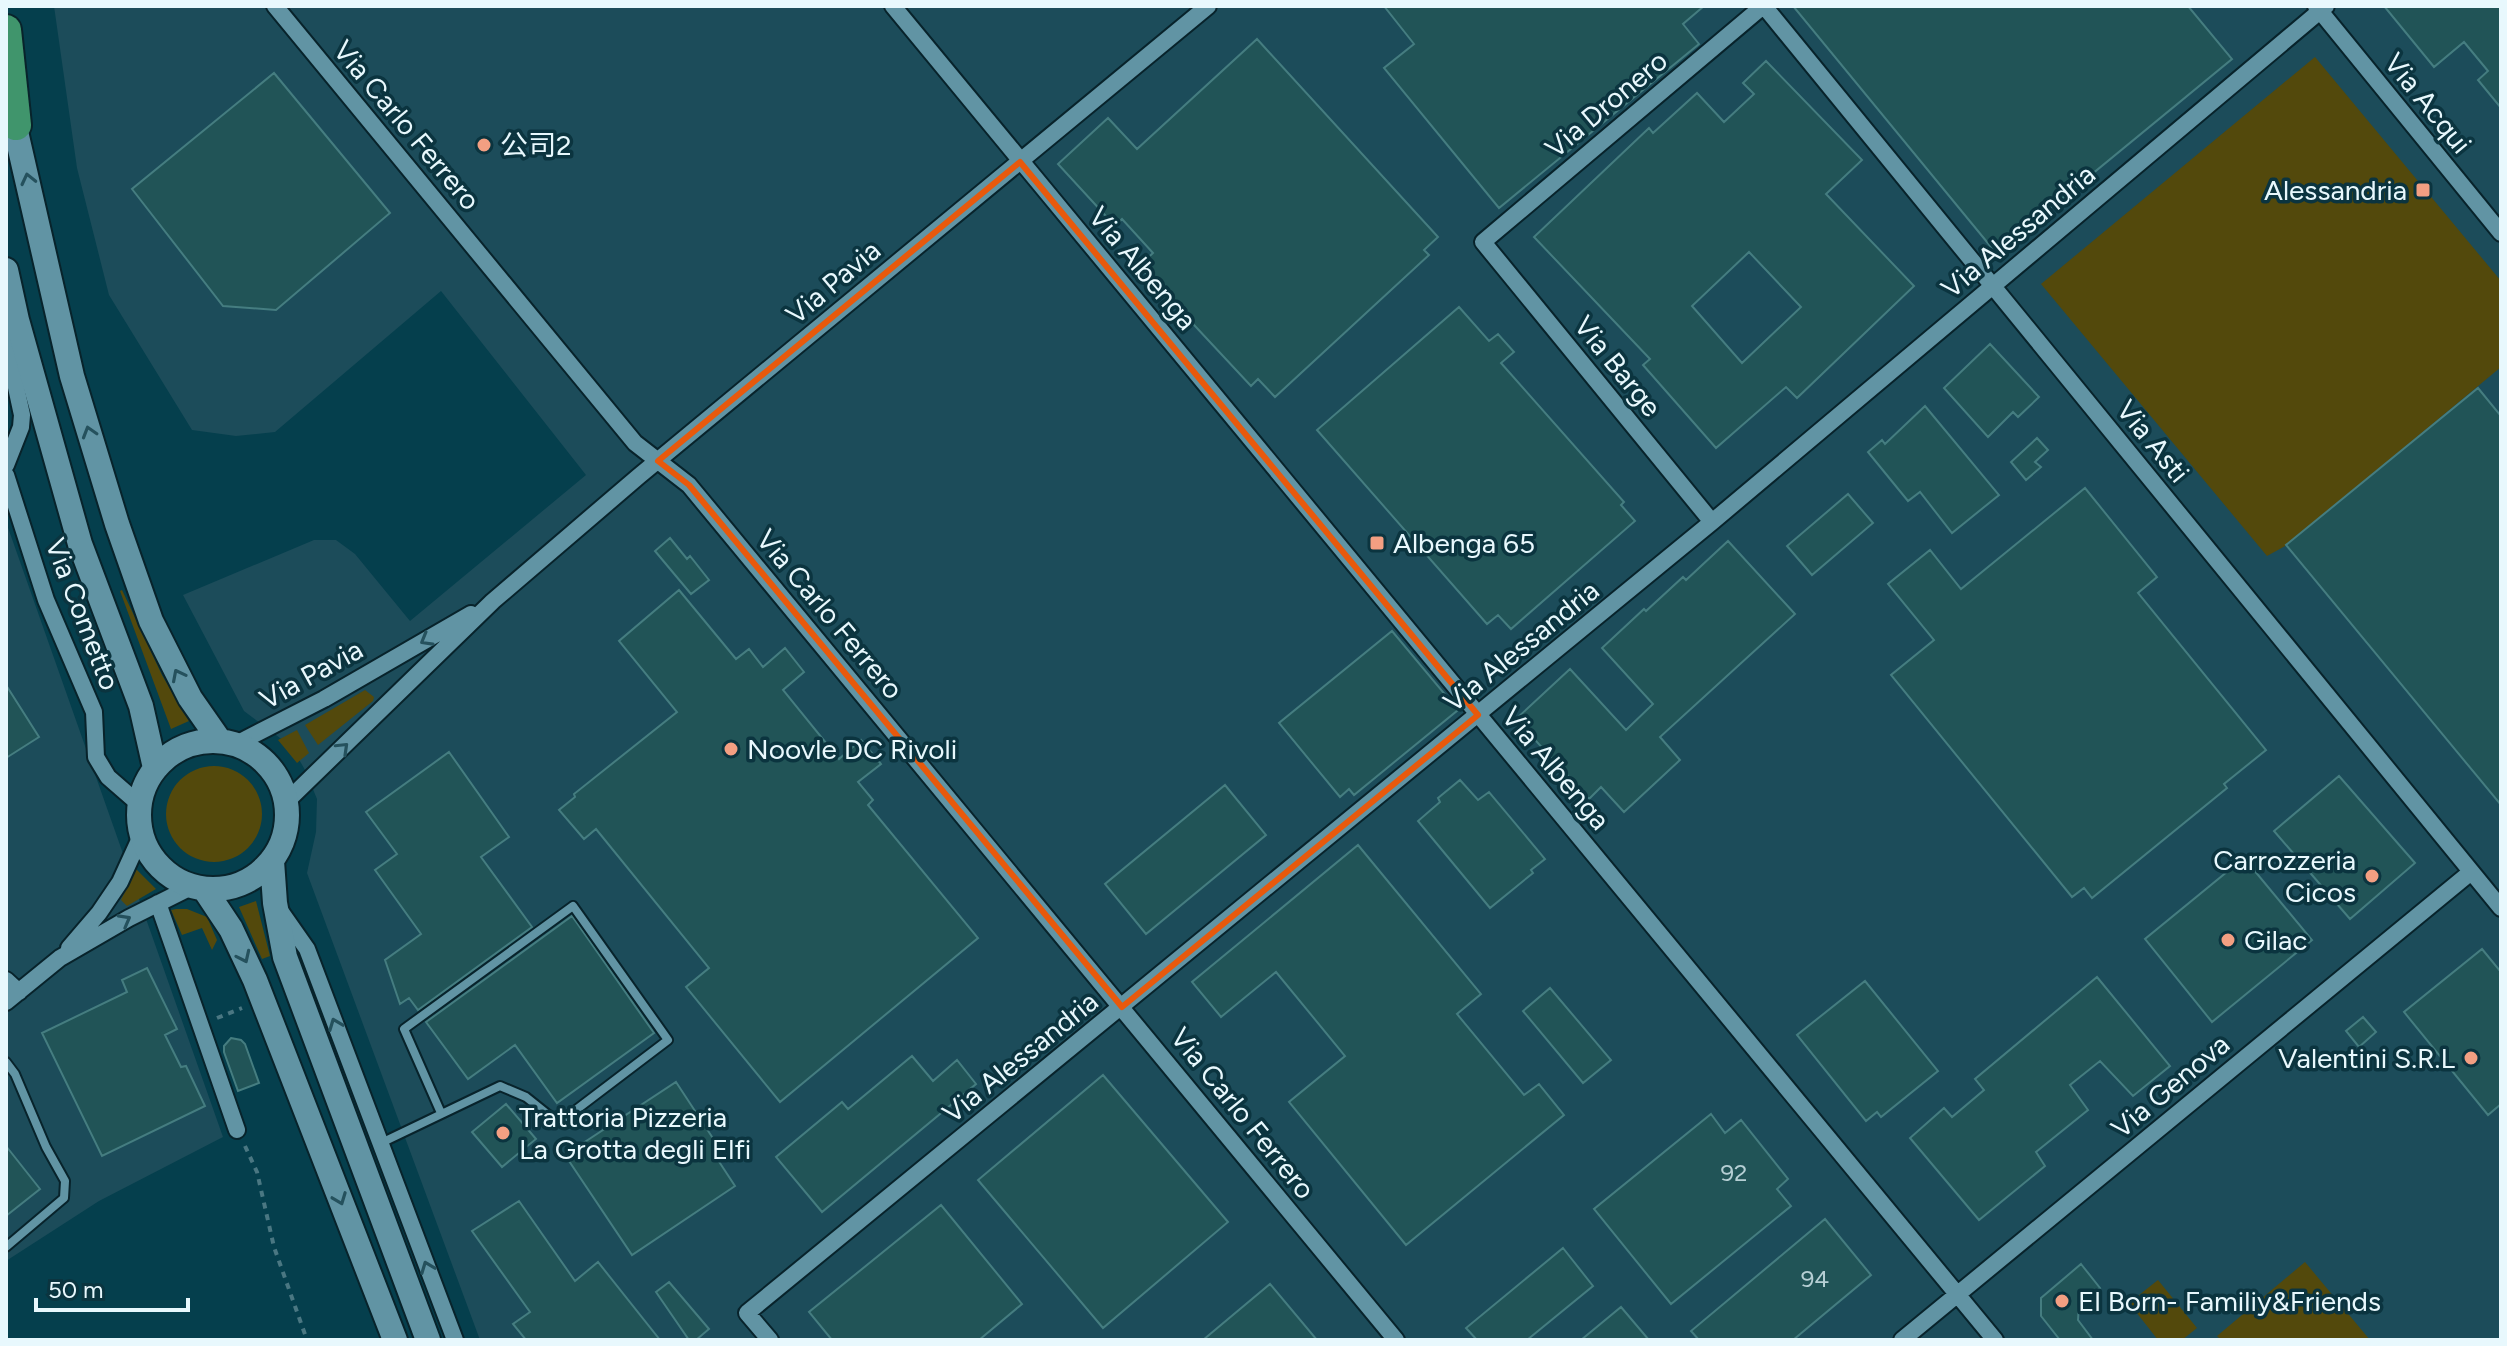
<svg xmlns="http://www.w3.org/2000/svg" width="2507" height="1346" viewBox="0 0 2507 1346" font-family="Figtree,'Noto Sans SC',sans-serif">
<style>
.built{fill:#1c4c5a}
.green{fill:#53490c}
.building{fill:#215457;stroke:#457d80;stroke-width:2;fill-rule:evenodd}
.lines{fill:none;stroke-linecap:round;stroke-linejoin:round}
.service-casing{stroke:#08232b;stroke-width:12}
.minor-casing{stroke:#08232b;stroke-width:20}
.secondary-casing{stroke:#08232b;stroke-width:28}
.motorway-casing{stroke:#08232b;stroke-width:34}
.path{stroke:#4a7782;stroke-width:4;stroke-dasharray:6 6;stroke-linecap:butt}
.service{stroke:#6194a4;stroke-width:8}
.minor{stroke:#6194a4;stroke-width:16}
.secondary{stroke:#6194a4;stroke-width:24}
.motorway{stroke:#40956c;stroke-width:30}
.oneway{stroke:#25515d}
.marked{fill:none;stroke:#e8590c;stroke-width:6;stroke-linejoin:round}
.poi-dot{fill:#f39f82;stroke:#0b343f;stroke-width:3}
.labels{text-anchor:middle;stroke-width:7;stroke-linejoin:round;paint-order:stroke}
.number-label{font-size:24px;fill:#b6cfd4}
.street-label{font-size:28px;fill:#e8f8fd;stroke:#0b343f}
.poi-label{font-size:28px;fill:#e8f8fd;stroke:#0b343f;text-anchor:start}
</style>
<rect width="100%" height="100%" fill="#053f4d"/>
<path class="built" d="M54,6H2501V1340H480L307,873L316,832L317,799L305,770L292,747L244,711L183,595L314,540H336L355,554L410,621L586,475L441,291L275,432L236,436L192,430L109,295L77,168Z
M6,522L223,1137L99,1201L6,1261Z"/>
<path class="green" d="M2315,57L2501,281V367L2287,545L2267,556L2041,284Z
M122,590L162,675L189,721L171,729L120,591Z
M365,690L374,697L373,701L318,745L305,725Z
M297,730L309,753L297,763L278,740Z
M166 814a48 48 0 1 1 96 0a48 48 0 1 1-96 0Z
M136,869L156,889L127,906L121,900Z
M256,901L270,956L262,959L239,907Z
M176,909H187L207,917L217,940L212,950L202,928L182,935L171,910Z
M2305,1262L2370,1340H2221L2217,1336Z
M2158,1280L2197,1328L2182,1340H2158L2129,1303Z"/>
<path class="building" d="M1384,6H1704L1683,24L1699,44L1499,208L1384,68L1414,44Z
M1793,6H2188L2232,59L1996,253Z
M2384,6H2501V108L2478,80L2488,71L2464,42L2434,67Z
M1257,39L1438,237L1424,250L1429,255L1275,397L1258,379L1251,386L1139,266L1153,253L1122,219L1115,226L1058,164L1108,118L1137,149Z
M1766,61L1862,160L1826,194L1914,286L1797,398L1786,387L1716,448L1643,365L1650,359L1534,237L1649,128L1653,133L1697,93L1724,122L1754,94L1743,83ZM1749,252L1801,307L1742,363L1692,306Z
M274,73L390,213L276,310L223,306L132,189Z
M1459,307L1489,341L1498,334L1514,352L1501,363L1624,502L1621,505L1635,521L1511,629L1498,615L1487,624L1317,430Z
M1990,344L2039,397L2018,417L2013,412L1988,437L1944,388Z
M2478,388L2501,416V805L2286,545Z
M1925,406L1999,495L1952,533L1920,492L1908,501L1868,452L1882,440L1885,444Z
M2037,438L2048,450L2035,462L2041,467L2026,480L2011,462Z
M2085,488L2157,577L2138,593L2266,750L2224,784L2227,788L2092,898L2084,888L2072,897L1891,675L1934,640L1888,584L1930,550L1961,589Z
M1848,494L1873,523L1812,575L1787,546Z
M670,538L687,559L690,556L709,580L691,594L655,551Z
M1728,541L1795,614L1660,737L1680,760L1624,812L1601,787L1589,799L1516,719L1570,669L1626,730L1653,704L1602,648L1644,609L1646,611L1683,577L1686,580Z
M679,590L736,659L749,649L763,667L785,648L804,672L783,690L839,759L861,740L881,764L858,782L873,800L868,805L978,938L780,1102L686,987L709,968L596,829L584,839L559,810L575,797L574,794L677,712L619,641Z
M1392,631L1458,710L1354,795L1349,789L1340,797L1279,723Z
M6,685L39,737L6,758Z
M449,752L509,837L481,857L532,927L418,1010L409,998L400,1004L385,960L421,934L375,870L397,854L366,812Z
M2339,776L2415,863L2350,919L2274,831Z
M1460,780L1478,800L1489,792L1545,859L1531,870L1533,873L1490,908L1418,821L1440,802L1438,798Z
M1225,785L1266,835L1146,934L1105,884Z
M1358,845L1481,994L1457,1014L1524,1095L1539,1084L1564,1115L1406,1245L1289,1102L1345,1056L1276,972L1221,1017L1192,982Z
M2244,858L2312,940L2212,1022L2145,939Z
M572,916L654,1033L557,1103L515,1045L468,1079L426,1022Z
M2482,949L2501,972V1104L2488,1115L2404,1012Z
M147,968L177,1029L165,1035L181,1067L186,1066L205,1106L102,1156L42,1033L127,992L122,980Z
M2097,977L2170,1066L2133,1096L2100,1061L2070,1085L2088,1110L2036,1152L2045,1166L1979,1220L1910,1138L1944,1108L1952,1117L1984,1090L1975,1079Z
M1865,981L1938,1071L1881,1117L1877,1112L1866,1121L1797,1035Z
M1550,988L1611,1060L1583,1083L1523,1011Z
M2363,1017L2376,1032L2359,1047L2346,1031Z
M231,1038L241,1040L245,1044L259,1083L238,1091L224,1052V1046Z
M912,1056L933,1081L957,1060L976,1084L822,1212L776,1157L842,1102L848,1109Z
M1103,1075L1228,1222L1103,1328L978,1180Z
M676,1082L720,1149L714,1154L735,1186L632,1255L565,1155Z
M506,1104L536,1139L502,1167L472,1132Z
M1711,1114L1725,1133L1741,1120L1788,1179L1777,1189L1791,1206L1671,1304L1594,1209Z
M6,1146L40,1189L6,1216Z
M519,1201L575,1281L598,1262L660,1340H526L513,1324L530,1312L472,1231Z
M941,1205L1022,1304L979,1340H832L809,1312Z
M1825,1219L1871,1275L1793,1340H1699L1691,1331Z
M1563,1248L1593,1286L1527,1340H1477L1466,1328Z
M2081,1264L2100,1288L2079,1304L2078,1320L2093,1340H2060L2041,1316V1298Z
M669,1282L709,1329L696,1340H689L656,1292Z
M1270,1284L1317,1340H1203Z
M1621,1307L1649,1340H1581Z"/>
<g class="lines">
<g class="service-casing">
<path id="service" d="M6,1062L15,1074L46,1147L65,1181L64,1198L6,1247
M381,1143L500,1086L526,1097L556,1121L564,1119L668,1040L573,906L404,1029L441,1113"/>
</g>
<g class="minor-casing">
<path id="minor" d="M275,6L635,443L689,485L1396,1340
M893,6L1995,1340
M1764,6L2501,908
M2316,6L2501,233
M6,465L21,427L22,415L11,364L16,330
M6,475L46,600L94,712L96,757L108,777L139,804
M1712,522L1483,242L1763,6
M236,744L324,699L471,614
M286,802L493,601L639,476L1208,6
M158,903L237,1130
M279,909L307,949L455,1340
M69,948L99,913L120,882L141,836
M6,980L19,992
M6,1002L60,958L129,918L191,887
M770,1340L747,1313L1712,522L2326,6
M1902,1340L2471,872"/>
</g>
<g class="secondary-casing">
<path id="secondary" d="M11,110L72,376L117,524L151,621L190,698L220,741
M6,270L17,320L80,544L141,706L155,768
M139 815a74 74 0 1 1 148 0a74 74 0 1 1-148 0Z
M272,861L275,903L285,957L428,1340
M205,890L231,929L255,980L395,1340"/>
</g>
<g class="motorway-casing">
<path id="motorway" d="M6,30L16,125"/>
</g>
<path class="path" d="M217,1018L242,1008
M245,1146L257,1172L274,1247L307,1340"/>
<use href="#service" class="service"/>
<use href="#minor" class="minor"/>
<use href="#secondary" class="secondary"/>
<use href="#motorway" class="motorway"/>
</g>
<defs><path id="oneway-chevron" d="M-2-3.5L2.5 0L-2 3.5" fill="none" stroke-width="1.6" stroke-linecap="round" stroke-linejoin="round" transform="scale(2)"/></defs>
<g class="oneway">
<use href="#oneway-chevron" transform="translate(28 179) rotate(-103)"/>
<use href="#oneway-chevron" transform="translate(89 432) rotate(-107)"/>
<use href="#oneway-chevron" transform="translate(426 640) rotate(150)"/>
<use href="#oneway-chevron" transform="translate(178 675) rotate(-117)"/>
<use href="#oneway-chevron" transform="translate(343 748) rotate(-44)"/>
<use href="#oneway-chevron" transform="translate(125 920) rotate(-29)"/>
<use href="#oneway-chevron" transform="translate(244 957) rotate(65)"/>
<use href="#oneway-chevron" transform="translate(335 1024) rotate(-111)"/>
<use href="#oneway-chevron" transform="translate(340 1199) rotate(69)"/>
<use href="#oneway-chevron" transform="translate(427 1267) rotate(-111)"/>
</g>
<path class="marked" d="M1020,162L1478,715L1122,1007L689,485L658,461Z"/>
<g class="poi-dot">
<circle cx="484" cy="145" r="8"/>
<rect x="2415" y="182" width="16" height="16" rx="4"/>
<rect x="1369" y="535" width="16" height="16" rx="4"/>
<circle cx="731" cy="749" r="8"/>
<circle cx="2372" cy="876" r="8"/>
<circle cx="2228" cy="940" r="8"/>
<circle cx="2471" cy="1058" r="8"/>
<circle cx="503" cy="1133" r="8"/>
<circle cx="2062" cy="1301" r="8"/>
</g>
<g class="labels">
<g class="number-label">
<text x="1734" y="1181">92</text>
<text x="1815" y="1287">94</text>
</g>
<g class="street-label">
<text transform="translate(2428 103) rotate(51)" y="10">Via Acqui</text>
<text transform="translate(1606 104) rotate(-40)" y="10">Via Dronero</text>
<text transform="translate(407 125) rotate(50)" y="10">Via Carlo Ferrero</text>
<text transform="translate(2018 231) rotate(-40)" y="10">Via Alessandria</text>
<text transform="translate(1143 268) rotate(50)" y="10">Via Albenga</text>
<text transform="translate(833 282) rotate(-40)" y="10">Via Pavia</text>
<text transform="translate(1618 366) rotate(51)" y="10">Via Barge</text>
<text transform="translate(2153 441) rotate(51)" y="10">Via Asti</text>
<text transform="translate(83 614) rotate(69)" y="10">Via Cometto</text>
<text transform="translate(830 614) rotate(50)" y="10">Via Carlo Ferrero</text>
<text transform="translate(1521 646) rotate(-39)" y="10">Via Alessandria</text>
<text transform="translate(311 674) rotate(-29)" y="10">Via Pavia</text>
<text transform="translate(1556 768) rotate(50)" y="10">Via Albenga</text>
<text transform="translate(1020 1057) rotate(-39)" y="10">Via Alessandria</text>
<text transform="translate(2170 1086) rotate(-40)" y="10">Via Genova</text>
<text transform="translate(1243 1113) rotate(51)" y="10">Via Carlo Ferrero</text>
</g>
<g class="poi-label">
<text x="500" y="155">公司2</text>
<text x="2407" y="200" text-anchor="end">Alessandria</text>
<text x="1393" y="553">Albenga 65</text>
<text x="747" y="759">Noovle DC Rivoli</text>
<text x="2356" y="870" text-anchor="end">Carrozzeria<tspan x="2356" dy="32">Cicos</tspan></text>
<text x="2244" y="950">Gilac</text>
<text x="2455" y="1068" text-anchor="end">Valentini S.R.L</text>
<text x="519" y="1127">Trattoria Pizzeria<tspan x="519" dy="32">La Grotta degli Elfi</tspan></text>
<text x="2078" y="1311">El Born- Familiy&amp;Friends</text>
</g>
</g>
<rect width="2507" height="1346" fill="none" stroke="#e8f8fd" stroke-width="16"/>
<path d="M36 1298v12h152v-12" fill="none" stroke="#e8f8fd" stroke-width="4"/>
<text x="48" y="1298" font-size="24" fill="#e8f8fd" stroke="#0b343f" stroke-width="6" paint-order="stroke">50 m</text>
</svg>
